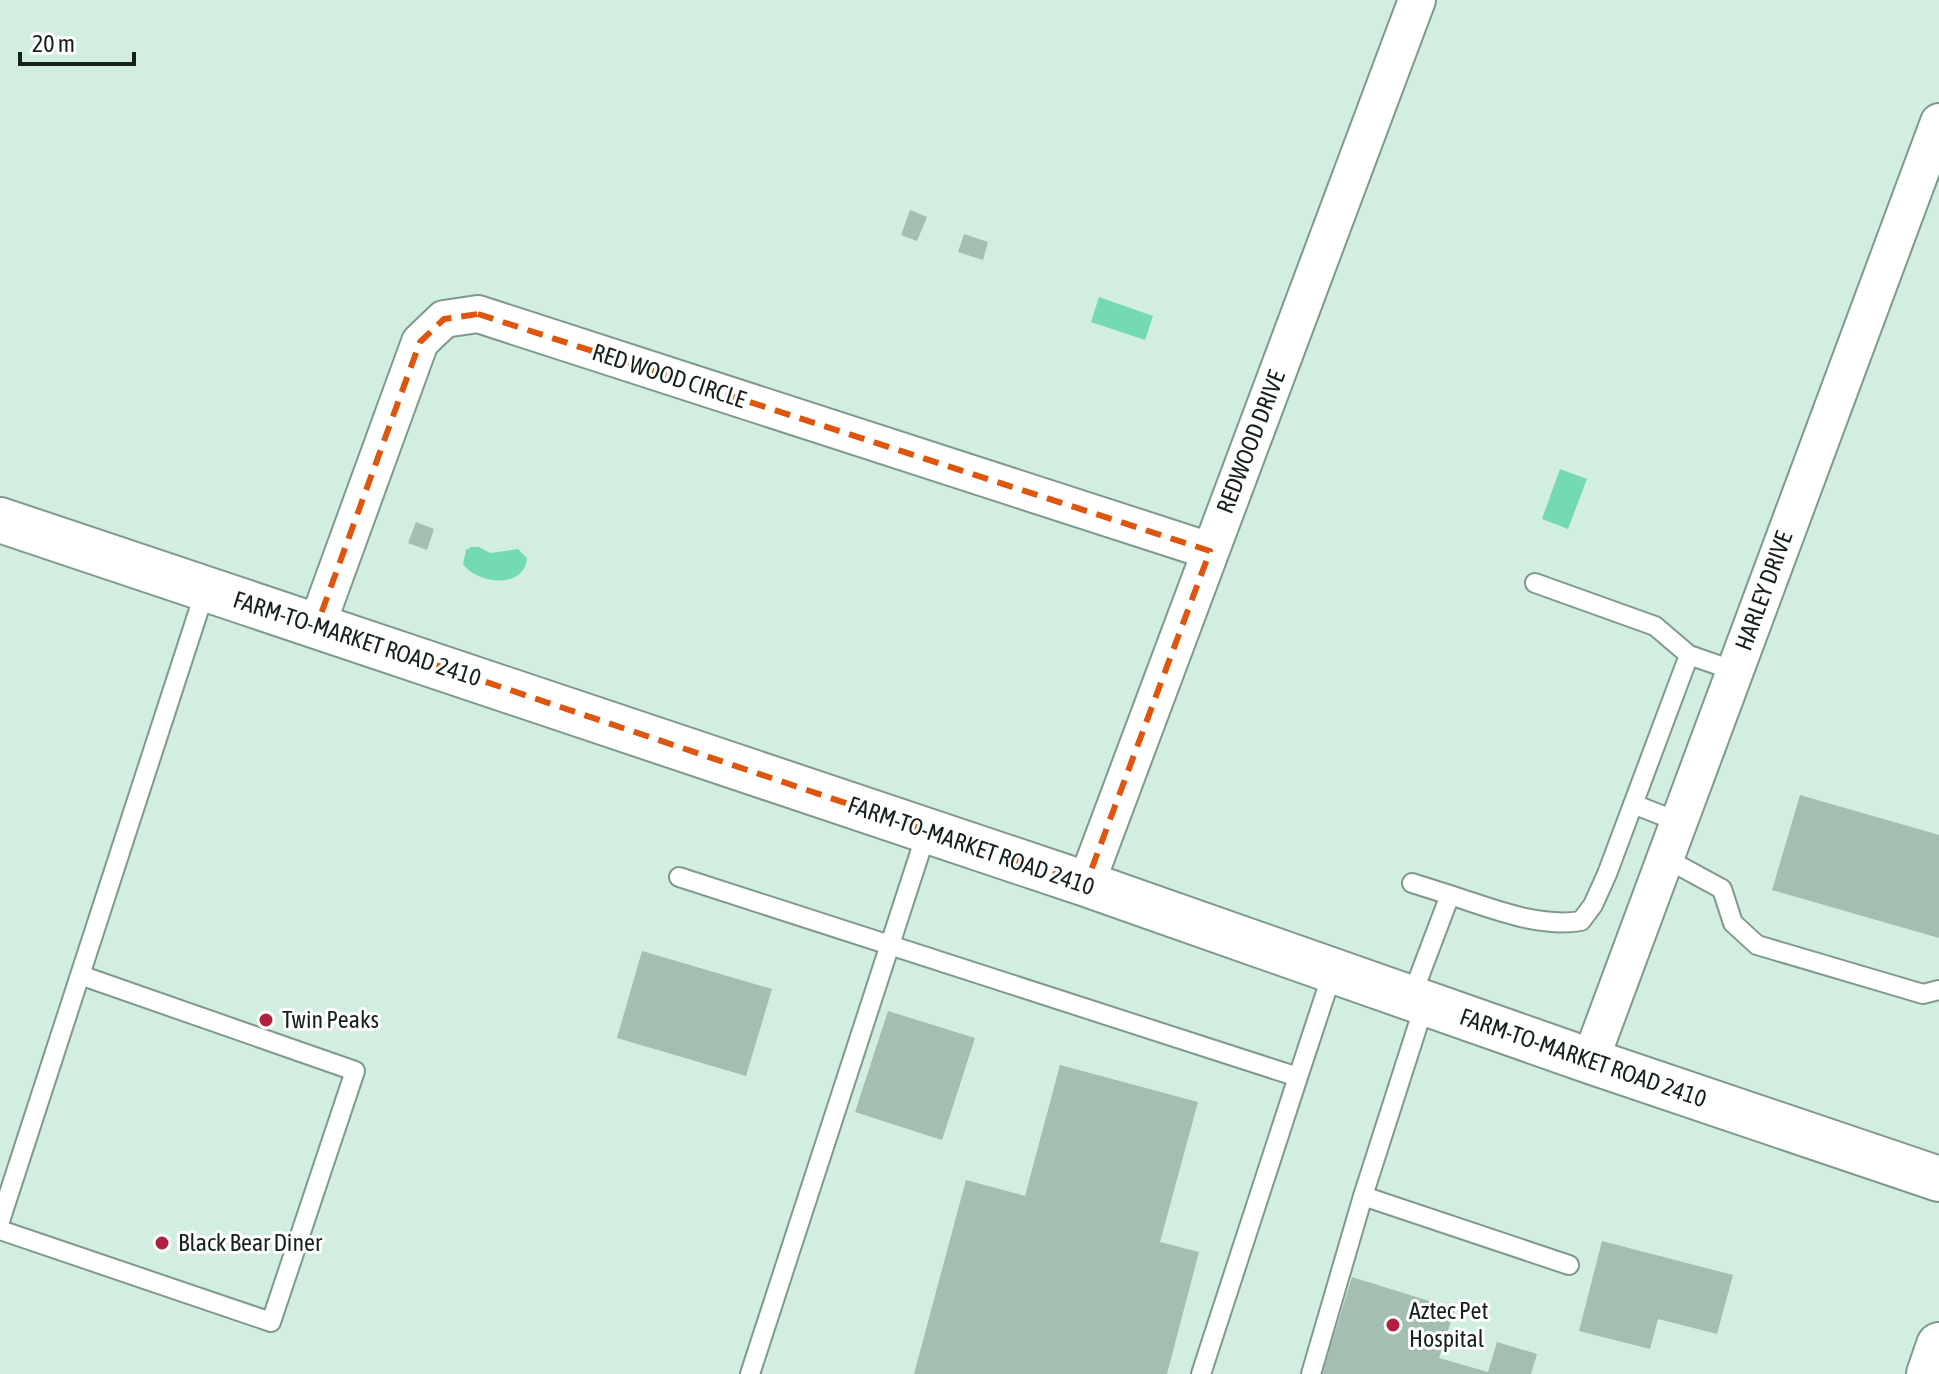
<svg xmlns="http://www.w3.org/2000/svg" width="1939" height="1374" viewBox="0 0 1939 1374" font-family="'Asap Condensed',sans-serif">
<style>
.water{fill:#74dab1}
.building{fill:#a4bfb2}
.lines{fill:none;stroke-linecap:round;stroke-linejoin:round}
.service-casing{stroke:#7f998c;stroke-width:22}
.minor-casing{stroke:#7f998c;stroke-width:40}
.tertiary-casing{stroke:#7f998c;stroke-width:48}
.secondary-casing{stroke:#7f998c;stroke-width:48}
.service{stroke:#fff;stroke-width:18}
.minor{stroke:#fff;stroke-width:36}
.tertiary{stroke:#fff;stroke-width:44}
.secondary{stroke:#fff;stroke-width:44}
.marked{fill:none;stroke:#de560d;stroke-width:6;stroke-dasharray:16 10;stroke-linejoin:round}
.poi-dot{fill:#b21f3f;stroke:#fff;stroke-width:3}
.labels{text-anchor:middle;stroke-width:6;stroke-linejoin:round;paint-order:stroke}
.street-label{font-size:24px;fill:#16211c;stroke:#fff}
.poi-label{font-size:24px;fill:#16211c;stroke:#fff;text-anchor:start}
</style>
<rect width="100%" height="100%" fill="#d2eee0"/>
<path class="water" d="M1099,297L1153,316L1145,340L1091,322Z
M1560,469L1587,479L1568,529L1542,519Z
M471,547H479L490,553L518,549L527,558C525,589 478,585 463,564L466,550Z"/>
<path class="building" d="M910,210L927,217L917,241L901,235Z
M964,234L988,242L983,260L958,252Z
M416,522L434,529L427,550L408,543Z
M1800,795L1939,835V938L1772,890Z
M642,951L772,989L746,1076L617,1038Z
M888,1011L975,1038L942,1140L855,1112Z
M1060,1065L1198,1102L1160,1242L1199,1252L1167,1374H914L966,1180L1025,1196Z
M1602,1241L1733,1275L1717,1334L1658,1319L1650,1349L1579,1331Z
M1352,1277L1455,1309L1439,1358L1488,1372L1497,1342L1537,1354L1531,1374H1322Z"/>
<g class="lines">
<g class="service-casing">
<path id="service" d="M1535,583L1655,626L1689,655
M1633,804L1679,822
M1665,858L1722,889L1733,923L1757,945L1923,994L1939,990
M679,877L1298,1077L1333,971
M1412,883L1450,895
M1411,998L1450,895C1491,908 1538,928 1581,921L1593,905L1607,874L1689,655L1735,671
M1363,1196L1569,1265
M0,1221L206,588
M0,1230L271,1322L355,1071L80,975
M750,1374L927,831
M1201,1374L1298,1077
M1311,1374L1363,1196L1425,1003"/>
</g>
<g class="minor-casing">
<path id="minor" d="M317,625L420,342L444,319L478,314L1210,551
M1086,884L1417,0
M1590,1061L1939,122"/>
</g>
<g class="tertiary-casing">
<path id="tertiary" d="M1929,1374L1939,1345"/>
</g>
<g class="secondary-casing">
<path id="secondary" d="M0,520L1086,884L1590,1061L1939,1179"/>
</g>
<use href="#service" class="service"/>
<use href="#minor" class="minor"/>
<use href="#tertiary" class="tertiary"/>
<use href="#secondary" class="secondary"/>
</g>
<path class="marked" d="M478,314L1210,551L1086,884L317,625L420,342L444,319Z"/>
<g class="poi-dot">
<circle cx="266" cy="1020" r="8"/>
<circle cx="162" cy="1243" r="8"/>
<circle cx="1393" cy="1325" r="8"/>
</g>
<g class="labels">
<g class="street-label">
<text transform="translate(669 376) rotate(18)" y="8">RED WOOD CIRCLE</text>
<text transform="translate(1251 442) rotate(-69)" y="8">REDWOOD DRIVE</text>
<text transform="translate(1764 591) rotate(-70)" y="8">HARLEY DRIVE</text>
<text transform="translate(357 639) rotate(18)" y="8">FARM-TO-MARKET ROAD 2410</text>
<text transform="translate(971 846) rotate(19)" y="8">FARM-TO-MARKET ROAD 2410</text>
<text transform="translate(1583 1058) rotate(19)" y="8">FARM-TO-MARKET ROAD 2410</text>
</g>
<g class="poi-label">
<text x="282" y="1028">Twin Peaks</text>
<text x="178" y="1251">Black Bear Diner</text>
<text x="1409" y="1319">Aztec Pet<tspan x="1409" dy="28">Hospital</tspan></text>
</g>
</g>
<path d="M20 52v12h114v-12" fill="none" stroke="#16211c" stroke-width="4"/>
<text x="32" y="52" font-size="24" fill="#16211c" stroke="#ffffff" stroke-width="6" paint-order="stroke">20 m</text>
</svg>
